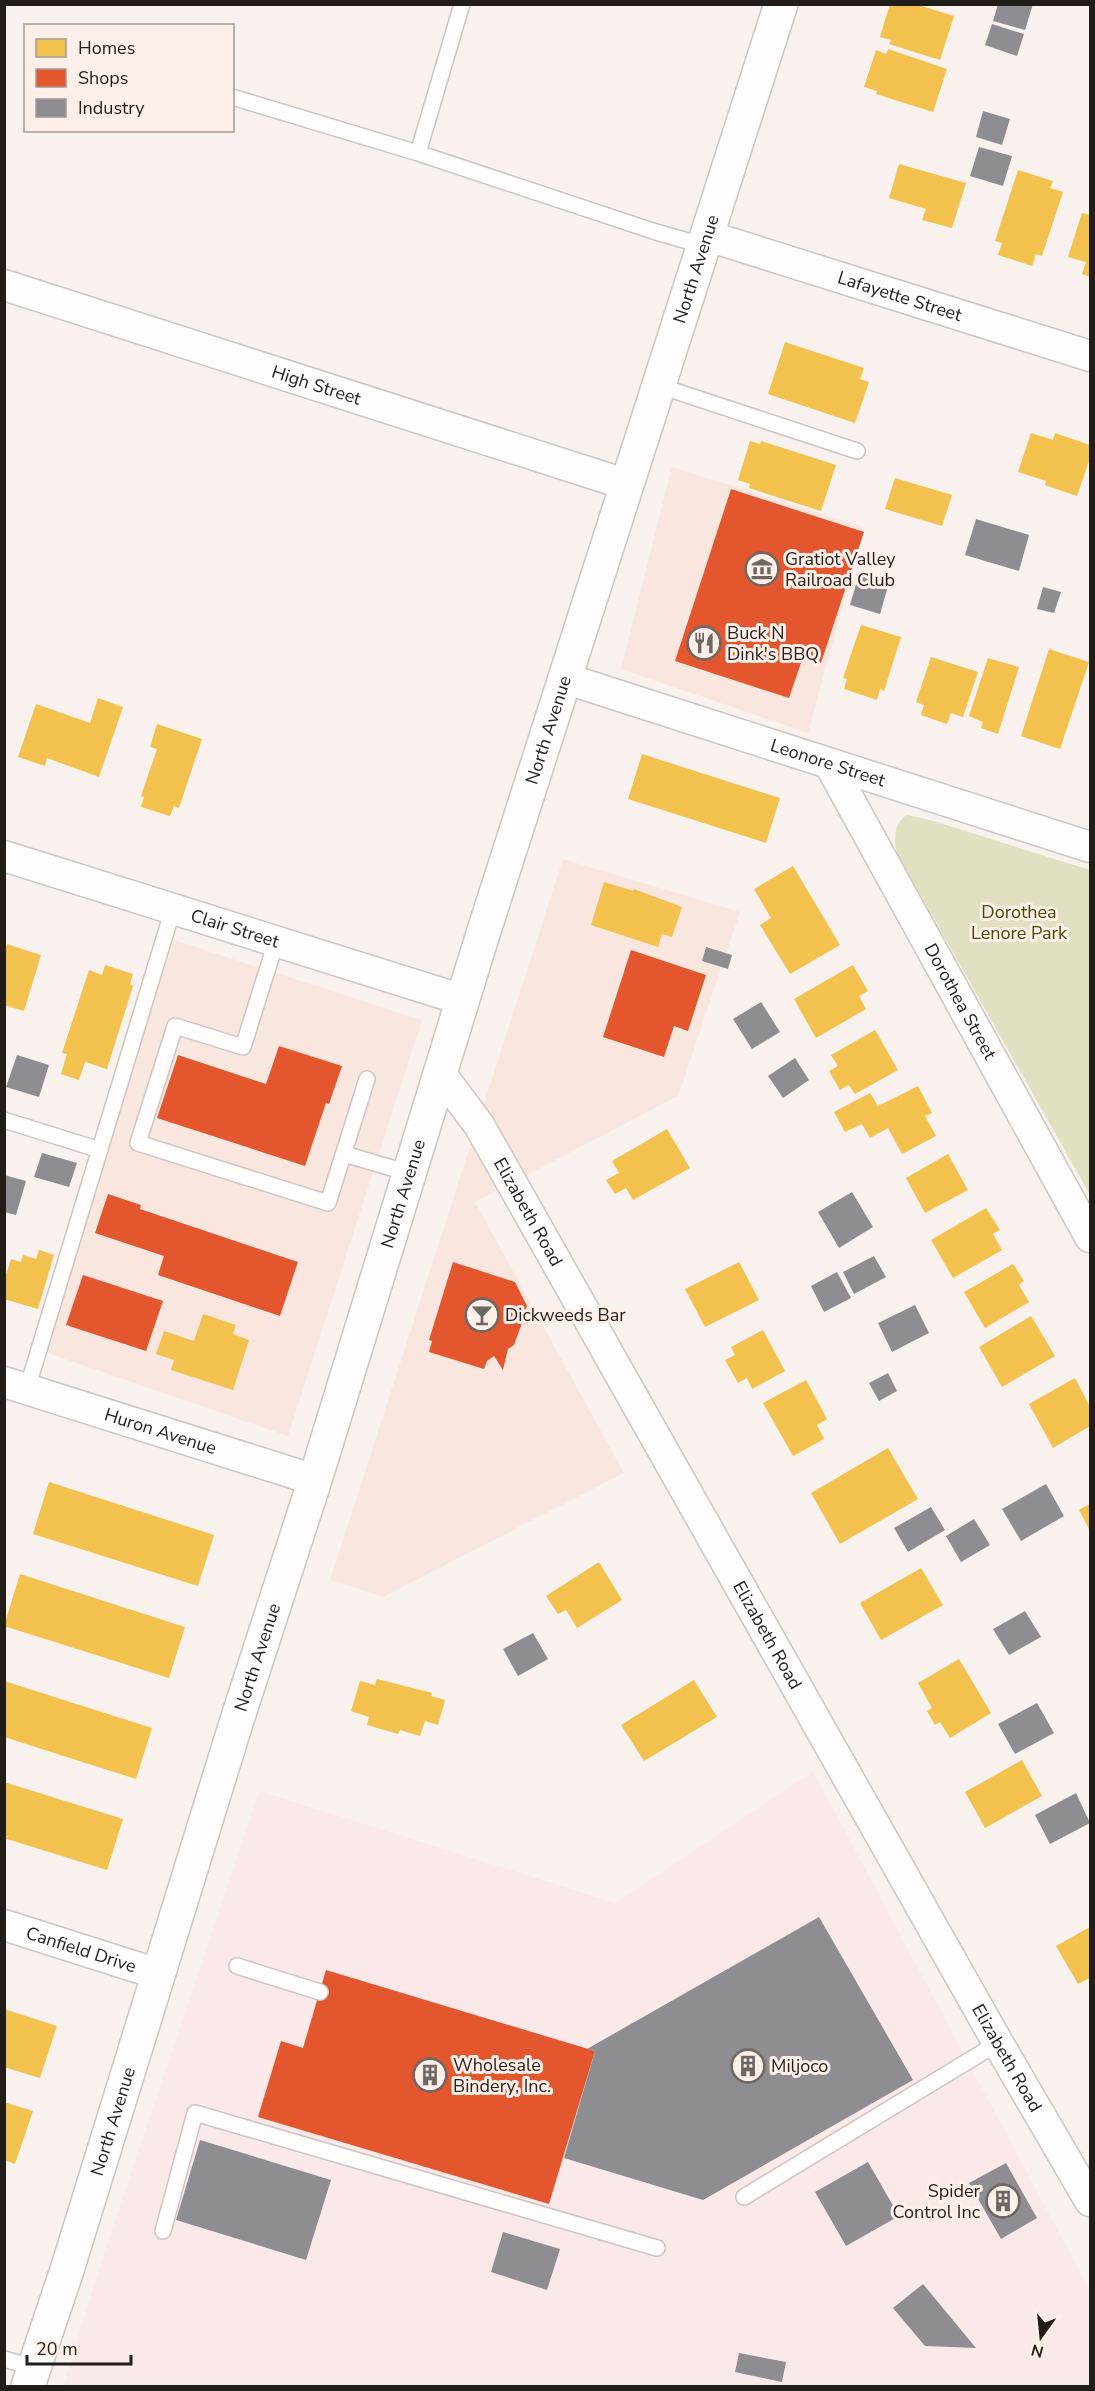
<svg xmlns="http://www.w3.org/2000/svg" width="1095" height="2391" viewBox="0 0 1095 2391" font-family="'Nunito Sans',sans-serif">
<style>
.built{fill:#f9e7df}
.industrial{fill:#fbe8e9}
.green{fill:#e1e0c0}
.homes{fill:#f2c14e}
.shops{fill:#e4572e}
.industry{fill:#8d8d92}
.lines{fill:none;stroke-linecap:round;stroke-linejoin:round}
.lane-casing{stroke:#ccc5c2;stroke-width:18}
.street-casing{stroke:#ccc5c2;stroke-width:33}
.secondary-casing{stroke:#ccc5c2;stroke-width:36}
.lane{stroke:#fefdfc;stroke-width:15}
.street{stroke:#fefdfc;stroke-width:30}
.secondary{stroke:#fefdfc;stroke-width:33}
.labels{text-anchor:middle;stroke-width:6;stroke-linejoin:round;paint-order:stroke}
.street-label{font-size:18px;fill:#231d1a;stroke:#feefe8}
.poi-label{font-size:18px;fill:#231d1a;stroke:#feefe8;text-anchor:start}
.park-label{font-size:18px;fill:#464907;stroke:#feefe8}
</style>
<rect width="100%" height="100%" fill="#f9f1ed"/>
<path class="built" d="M672,467L864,527L808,733L621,669Z
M563,859L740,912L678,1096L475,1202L624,1473L383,1597L330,1580Z
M174,940L422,1020L288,1436L39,1350Z"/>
<path class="industrial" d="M813,1771L1090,2291V2386H63L104,2254L259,1791L615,1903Z"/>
<path class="green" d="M907,815L930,820L1090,870V1195L897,853C894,839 893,823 907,815Z"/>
<path class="homes" d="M890,4H915L954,16L940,60L889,44L891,40L880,37Z
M888,49L947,69L933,112L876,94L877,91L864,87L876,50L886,54Z
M899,164L966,183L952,228L922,220L926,209L889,198Z
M1018,170L1053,181L1050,188L1063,192L1042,256L1036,254L1032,266L998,255L1002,243L995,241Z
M1082,213L1090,215V277L1082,274L1086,262L1068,257Z
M785,342L864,368L860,379L869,382L855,423L768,394Z
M1031,433L1053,440L1055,433L1090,445V458L1077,496L1045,485L1046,481L1018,472Z
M750,441L760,444L761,441L836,465L821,511L749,488L750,484L738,480Z
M895,478L952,495L942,526L885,509Z
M861,625L901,637L884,691L880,689L877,700L844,689L847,679L843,678Z
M1049,649L1089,662L1060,749L1021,736Z
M931,657L978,672L963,717L951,713L947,724L921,715L924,705L916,702Z
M988,658L1019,667L998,734L981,728L983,722L969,716Z
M98,698L123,707L99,777L47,758L45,766L18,757L36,704L90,723Z
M157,724L202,739L179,808L174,806L170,816L141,807L144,797L141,796L157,749L150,747Z
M642,754L780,798L766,843L628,799Z
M793,866L840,945L790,974L760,925L771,918L754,889Z
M604,882L634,891V889L682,907L672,937L662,934L658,947L591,925Z
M7,944L41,955L24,1011L4,1005V954Z
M105,965L133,974L130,984L133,986L107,1069L85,1062L79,1080L61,1074L67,1054L62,1053L89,970L102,975Z
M853,965L868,991L859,996L866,1009L816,1038L794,999Z
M875,1030L898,1070L855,1094L849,1085L840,1090L829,1071L838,1066L831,1055Z
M918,1086L932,1113L925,1116L936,1136L902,1154L888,1128L870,1138L862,1124L845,1132L834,1112L870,1093L878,1106Z
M667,1129L690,1168L633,1200L626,1188L615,1194L606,1180L619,1173L612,1161Z
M948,1154L968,1190L925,1213L906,1178Z
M986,1208L1000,1230L993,1234L1002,1250L953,1278L931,1240Z
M39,1250L54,1255L38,1309L4,1299V1281L11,1259L21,1262L23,1255L36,1259Z
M739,1262L759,1300L705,1327L685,1289Z
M1013,1264L1024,1281L1019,1285L1029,1302L985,1328L964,1292Z
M203,1314L236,1325L233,1334L249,1340L233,1390L171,1370L174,1360L156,1354L164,1331L194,1341Z
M1031,1316L1055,1356L1002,1387L979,1347Z
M763,1330L785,1371L752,1389L747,1378L738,1383L725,1360L735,1355L731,1347Z
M1075,1378L1090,1407V1426L1053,1448L1029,1404Z
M806,1380L827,1419L817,1425L824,1439L793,1456L763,1403Z
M888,1448L918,1499L840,1544L811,1493Z
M49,1482L214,1535L198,1586L33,1534Z
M1090,1504V1531L1079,1510Z
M599,1562L622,1600L577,1628L566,1610L558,1614L546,1596Z
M921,1568L943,1605L881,1640L860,1603Z
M20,1574L185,1627L169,1678L4,1626Z
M959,1659L991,1713L950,1738L940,1722L935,1725L927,1711L932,1708L918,1683Z
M377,1679L432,1693L431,1696L445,1700L438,1725L425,1721L420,1736L400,1730L398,1734L367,1725L369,1717L351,1711L360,1681L375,1685Z
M694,1680L717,1717L644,1761L621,1725Z
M4,1681L152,1728L136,1779L4,1737Z
M1022,1760L1042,1796L985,1828L965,1792Z
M4,1782L123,1819L107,1870L4,1838Z
M1090,1927V1978L1078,1984L1056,1946Z
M4,2009L57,2026L40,2078L4,2067Z
M4,2102L33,2111L15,2164L4,2160Z"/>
<path class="shops" d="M731,489L864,532L821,663L803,657L789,698L675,661Z
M631,950L706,975L688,1031L674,1026L664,1057L603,1037Z
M279,1046L342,1066L329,1104L326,1103L305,1166L157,1118L178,1055L266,1084Z
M108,1194L141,1205L140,1209L298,1262L280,1316L158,1275L164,1256L95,1233Z
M453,1262L515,1282L527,1306L525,1313L529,1317L526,1324L522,1323L514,1345L508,1349L503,1370L494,1356L487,1361L484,1369L429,1352L432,1341L429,1340Z
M83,1275L163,1301L146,1351L66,1325Z
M326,1970L595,2051L549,2204L258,2117L281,2041L303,2048Z"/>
<path class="industry" d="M998,4H1033L1025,30L993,21Z
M992,24L1024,34L1017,56L985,45Z
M983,111L1010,119L1002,145L976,137Z
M979,147L1012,156L1003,186L970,176Z
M976,519L1029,535L1019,571L965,555Z
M859,574L889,583L880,614L850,605Z
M1043,587L1061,592L1054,613L1037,609Z
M706,947L732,955L728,969L702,961Z
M761,1002L780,1032L752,1049L733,1019Z
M17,1055L49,1065L39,1097L6,1087Z
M795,1058L809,1080L783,1098L768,1076Z
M42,1153L77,1163L69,1187L34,1177Z
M4,1175L26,1181L16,1215L4,1212Z
M852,1192L873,1227L839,1248L818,1212Z
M874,1256L886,1277L854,1294L843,1272Z
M837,1272L851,1298L824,1312L811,1286Z
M915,1305L929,1333L892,1352L878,1323Z
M888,1373L897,1391L879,1401L869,1383Z
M1046,1484L1064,1516L1021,1541L1002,1509Z
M931,1507L945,1530L908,1552L894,1528Z
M974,1519L990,1545L961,1562L946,1536Z
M1025,1611L1041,1637L1009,1655L993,1629Z
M533,1633L548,1659L518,1676L503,1649Z
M1037,1703L1054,1733L1015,1754L998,1724Z
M1076,1793L1090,1823L1050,1844L1035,1815Z
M819,1917L913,2080L703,2200L564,2158L595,2051L587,2049Z
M200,2140L331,2180L306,2260L176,2220Z
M868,2162L899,2216L846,2246L815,2192Z
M1006,2163L1037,2218L1001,2239L969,2183Z
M503,2232L560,2249L547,2290L491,2272Z
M923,2284L976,2348L925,2346L893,2308Z
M739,2353L786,2362L782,2382L735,2372Z"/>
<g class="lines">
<g class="lane-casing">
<path id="lane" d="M232,97L418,153L656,232L705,246
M418,153L462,4
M660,386L857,451
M276,942L243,1047L175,1026L138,1143L328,1203L367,1079
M4,1120L100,1150
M344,1154L409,1173
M27,1389L173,909
M237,1966L320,1992
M744,2197L998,2043
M163,2231L195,2113L657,2248
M4,2359L35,2368"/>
</g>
<g class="street-casing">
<g id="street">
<path id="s1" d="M708,236L1090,356"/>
<path id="s2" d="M4,285L628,485"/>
<path id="s3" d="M567,679L1090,847"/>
<path id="s4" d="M830,765L1090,1237"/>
<path id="s5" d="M4,856L463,1000"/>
<path id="s6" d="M440,1073L479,1125L998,2043L1090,2201"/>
<path id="s7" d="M4,1382L315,1480"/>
<path id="s8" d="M4,1925L158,1974"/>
</g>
</g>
<g class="secondary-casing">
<g id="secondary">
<path id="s9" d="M28,2386L67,2270L237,1720L315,1480L482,937L781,4"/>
</g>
</g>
<use href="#lane" class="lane"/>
<use href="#street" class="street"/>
<use href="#secondary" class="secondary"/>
</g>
<defs>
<g id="museum-ring" transform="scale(1.725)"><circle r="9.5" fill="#feefe8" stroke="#6e6764" stroke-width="1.5"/><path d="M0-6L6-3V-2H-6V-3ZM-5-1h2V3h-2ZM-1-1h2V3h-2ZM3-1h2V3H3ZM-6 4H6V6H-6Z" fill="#6e6764"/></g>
<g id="restaurant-ring" transform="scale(1.725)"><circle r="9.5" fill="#feefe8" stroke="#6e6764" stroke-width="1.5"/><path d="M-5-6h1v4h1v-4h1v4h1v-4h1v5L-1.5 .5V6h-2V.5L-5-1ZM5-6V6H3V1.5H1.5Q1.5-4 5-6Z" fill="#6e6764"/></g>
<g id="bar-ring" transform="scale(1.725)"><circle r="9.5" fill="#feefe8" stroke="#6e6764" stroke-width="1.5"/><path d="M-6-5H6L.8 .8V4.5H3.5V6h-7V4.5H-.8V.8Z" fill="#6e6764"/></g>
<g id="building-ring" transform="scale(1.725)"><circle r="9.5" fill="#feefe8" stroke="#6e6764" stroke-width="1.5"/><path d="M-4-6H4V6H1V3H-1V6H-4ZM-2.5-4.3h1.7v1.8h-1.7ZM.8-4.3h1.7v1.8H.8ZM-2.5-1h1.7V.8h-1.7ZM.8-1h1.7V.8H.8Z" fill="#6e6764"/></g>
</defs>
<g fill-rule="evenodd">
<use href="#museum-ring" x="762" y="569"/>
<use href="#restaurant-ring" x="704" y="643"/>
<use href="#bar-ring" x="482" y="1315"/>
<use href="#building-ring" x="748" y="2066"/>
<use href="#building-ring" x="430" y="2075"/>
<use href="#building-ring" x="1003" y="2201"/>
</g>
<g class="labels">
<g class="street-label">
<text dy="6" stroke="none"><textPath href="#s9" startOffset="2220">North Avenue</textPath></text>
<text dy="6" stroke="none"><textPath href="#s1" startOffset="201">Lafayette Street</textPath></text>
<text dy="6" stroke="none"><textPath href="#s2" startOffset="328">High Street</textPath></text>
<text dy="6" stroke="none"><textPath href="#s9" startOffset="1736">North Avenue</textPath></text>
<text dy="6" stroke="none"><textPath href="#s3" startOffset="274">Leonore Street</textPath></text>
<text dy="6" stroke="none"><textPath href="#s5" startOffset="242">Clair Street</textPath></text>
<text dy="6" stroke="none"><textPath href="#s4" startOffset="270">Dorothea Street</textPath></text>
<text dy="6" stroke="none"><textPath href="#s9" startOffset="1250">North Avenue</textPath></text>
<text dy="6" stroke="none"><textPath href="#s6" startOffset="165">Elizabeth Road</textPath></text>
<text dy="6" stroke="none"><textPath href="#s7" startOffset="164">Huron Avenue</textPath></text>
<text dy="6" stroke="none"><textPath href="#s6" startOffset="651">Elizabeth Road</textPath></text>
<text dy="6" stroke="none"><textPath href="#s9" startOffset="764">North Avenue</textPath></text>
<text dy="6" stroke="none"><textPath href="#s8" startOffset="81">Canfield Drive</textPath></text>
<text dy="6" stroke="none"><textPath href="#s6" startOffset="1137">Elizabeth Road</textPath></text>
<text dy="6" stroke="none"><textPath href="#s9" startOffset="278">North Avenue</textPath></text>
</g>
<g class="poi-label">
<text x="785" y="565">Gratiot Valley<tspan x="785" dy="21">Railroad Club</tspan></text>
<text x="727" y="639">Buck N<tspan x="727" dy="21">Dink's BBQ</tspan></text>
<text x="505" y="1321">Dickweeds Bar</text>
<text x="453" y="2071">Wholesale<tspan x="453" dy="21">Bindery, Inc.</tspan></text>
<text x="771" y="2072">Miljoco</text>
<text x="980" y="2197" text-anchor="end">Spider<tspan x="980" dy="21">Control Inc</tspan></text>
</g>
<g class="park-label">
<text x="1019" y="918">Dorothea<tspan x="1019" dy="21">Lenore Park</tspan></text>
</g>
</g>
<rect width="1095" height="2391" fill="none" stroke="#231d1a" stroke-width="12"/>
<rect x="24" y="24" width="210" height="108" fill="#feefe8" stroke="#a69b96" stroke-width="1.5"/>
<rect x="36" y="39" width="30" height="18" fill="#f2c14e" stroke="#a69b96" stroke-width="1.5"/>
<text x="78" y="54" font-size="18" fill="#231d1a">Homes</text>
<rect x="36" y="69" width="30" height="18" fill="#e4572e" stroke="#a69b96" stroke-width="1.5"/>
<text x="78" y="84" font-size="18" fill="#231d1a">Shops</text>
<rect x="36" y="99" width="30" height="18" fill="#8d8d92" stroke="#a69b96" stroke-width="1.5"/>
<text x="78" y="114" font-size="18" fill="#231d1a">Industry</text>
<g transform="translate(1041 2337) rotate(195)" stroke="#feefe8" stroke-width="4.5" paint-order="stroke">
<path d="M0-4.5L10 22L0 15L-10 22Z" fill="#231d1a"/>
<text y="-9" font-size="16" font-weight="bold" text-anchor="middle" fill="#231d1a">N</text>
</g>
<path d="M27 2355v9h104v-9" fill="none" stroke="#231d1a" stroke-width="3"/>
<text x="36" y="2355" font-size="18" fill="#231d1a" stroke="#feefe8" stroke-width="4.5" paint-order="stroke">20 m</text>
</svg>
